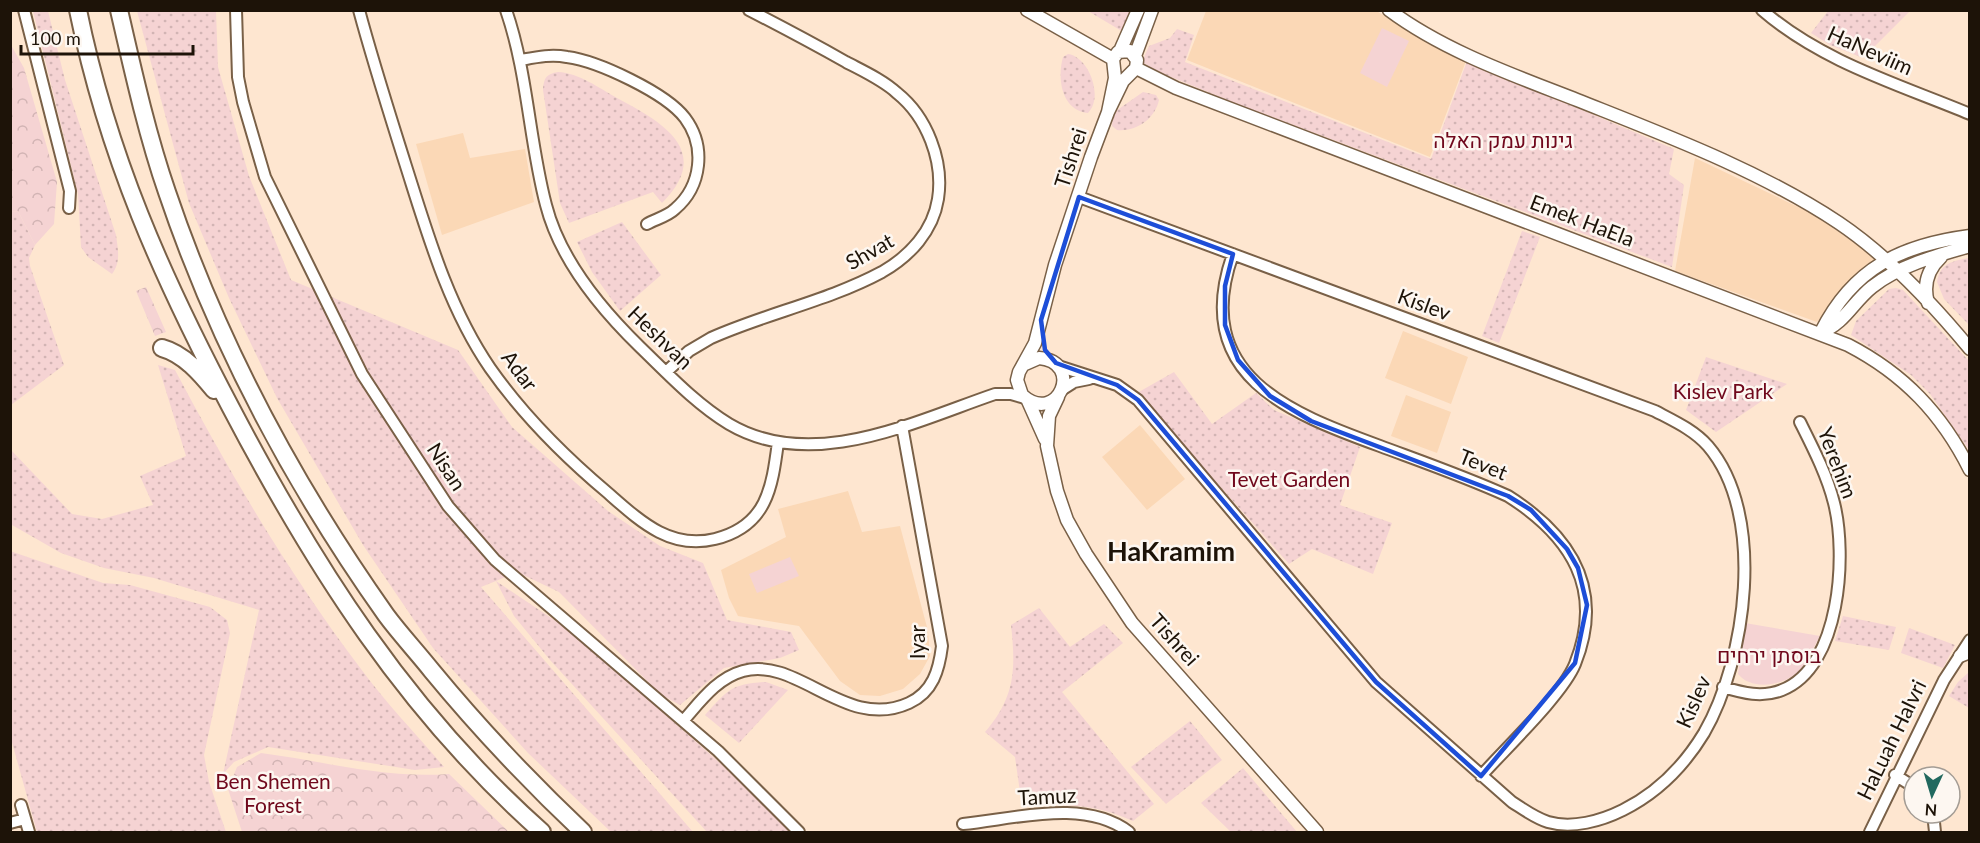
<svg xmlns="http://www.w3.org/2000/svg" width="1980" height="843" viewBox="0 0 1980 843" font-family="Lato,Heebo,sans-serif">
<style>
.built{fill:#fbd8b6}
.grass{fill:url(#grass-dots)}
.forest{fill:url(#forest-crowns)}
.garden{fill:#f5d3d3}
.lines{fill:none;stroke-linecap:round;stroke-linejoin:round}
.minor-casing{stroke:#796047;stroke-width:14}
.tertiary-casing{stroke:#796047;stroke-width:15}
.trunk-casing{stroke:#796047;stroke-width:20}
.minor{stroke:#fff;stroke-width:10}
.tertiary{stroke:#fff;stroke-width:12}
.trunk{stroke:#fff;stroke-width:16}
.marked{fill:none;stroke:#1d4ed8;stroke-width:4.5;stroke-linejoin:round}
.labels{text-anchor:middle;stroke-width:5;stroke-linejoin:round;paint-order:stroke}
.street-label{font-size:21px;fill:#1d1308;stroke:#fdf7f1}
.park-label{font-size:21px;fill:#70081c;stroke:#fdf7f1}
.district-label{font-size:27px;font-weight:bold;fill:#1d1308;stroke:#fdf7f1}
</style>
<defs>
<pattern id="grass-dots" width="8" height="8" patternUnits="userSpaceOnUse" patternTransform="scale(1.5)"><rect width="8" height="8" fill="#f5d3d3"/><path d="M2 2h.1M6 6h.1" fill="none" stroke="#d2b4b4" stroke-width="1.8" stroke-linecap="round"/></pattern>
<pattern id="forest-crowns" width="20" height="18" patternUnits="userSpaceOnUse" patternTransform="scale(1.5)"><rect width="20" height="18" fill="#f5d3d3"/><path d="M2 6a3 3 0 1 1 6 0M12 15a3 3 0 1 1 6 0" fill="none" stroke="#d2b4b4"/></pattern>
</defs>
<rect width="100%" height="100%" fill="#fee6d0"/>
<path class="built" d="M1375,10L1427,43L1466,61L1430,157L1187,60L1206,11Z
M463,133L470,158L525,149L534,202L442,235L416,144Z
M1695,158L1813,214L1876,258L1817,322L1675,271Z
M1403,331L1468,357L1451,404L1385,378Z
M1406,395L1451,412L1437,453L1391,436Z
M1140,425L1185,479L1147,510L1102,457Z
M848,491L862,532L900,526L928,631L930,656L920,674L903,689L880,696L860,695L840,681L799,626L738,616L729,598L721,570L786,537L778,509Z"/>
<path class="grass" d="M33,11H48L65,80L116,235C118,250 121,262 112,274L88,257L81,247L78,194Z
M137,11H216L218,67L249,176L291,280L458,350L512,427L608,511L660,546L703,563L727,620L791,632L799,650L780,658L724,668L680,705L660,694L559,592L517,572L496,581L572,632L720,763L790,832H707L550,660L514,616L496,581L481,587L693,832H611L528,753L433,648L363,545L277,398L229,298L189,203Z
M1088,11H1137L1125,33Z
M1828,11V10L1910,11L1863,58L1830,45L1811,33Z
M1177,29L1194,35L1185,62L1431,159L1467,61L1674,149L1669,174L1684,185L1672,267L1232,102L1159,72L1142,62L1149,46L1170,38Z
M1068,54C1089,57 1104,97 1088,113C1061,110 1057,78 1063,57Z
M558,72C579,73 599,88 617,98C662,122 714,151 662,203L653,192L569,223L560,203L543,90C544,78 546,74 558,72Z
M1143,92L1156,95L1159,100C1155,119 1136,132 1117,130L1112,126L1113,113Z
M18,211L35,245L29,258L30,266L64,365L11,405L10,212Z
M622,222L661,275L620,311L592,272L577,242Z
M1522,231L1540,237L1499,343L1482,336Z
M1969,258H1970L1969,325L1944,299L1937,282C1940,263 1953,261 1969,258Z
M1896,288L1903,290L1969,361V450L1930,394L1911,375L1851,335L1856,321L1889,289Z
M1706,357L1787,384L1716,432L1686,410Z
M158,365L175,370C230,474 290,575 361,669C386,703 416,734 444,767L415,770L268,747L234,762L223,774L259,610L154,578L104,568L61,553L12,525L11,450L72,514L102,519L153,505L140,476L186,456Z
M1174,372L1212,424L1256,393L1274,410L1360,447L1340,505L1392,523L1373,574L1312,549L1289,564L1137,393Z
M10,551L103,583L130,585L210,607L227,620L230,633L204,755L209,782L226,832H37L11,739Z
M1039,608L1070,647L1104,624L1123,643L1062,692L1154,804L1133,821C1093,803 1066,804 1022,806L1015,757L985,732C1015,697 1016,670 1011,625Z
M1843,616L1896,627L1889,650L1835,641Z
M1909,628L1955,645L1943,668L1901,653Z
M1969,672V708L1949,696L1958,682Z
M766,682L788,690L739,743L705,715C728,690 731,684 766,682Z
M1190,721L1222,760L1166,804L1131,767Z
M1243,768L1297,832H1231L1201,803Z"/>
<path class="forest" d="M11,45L24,68L57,182L54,224L35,245L18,211L11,212Z
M146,287L166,332L155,336L136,291Z
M261,753C324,761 385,779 449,774L509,832H242L228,789L237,767Z"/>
<path class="garden" d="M1382,28L1409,41L1387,87L1360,73Z
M790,557L799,576L757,593L749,574Z
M1745,623L1820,636C1814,646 1809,660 1801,669C1788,685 1752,692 1738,674Z"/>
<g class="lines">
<g class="minor-casing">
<path id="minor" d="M24,10L70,191L69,208
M236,10L238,77L243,102L265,177L362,374L448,506L495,560L718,751L799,832
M359,10C373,62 389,112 405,163C427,232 448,307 490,368C523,415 564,456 608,493C640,521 670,550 715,539C767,526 772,488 778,442
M506,10C528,74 529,141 546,205C560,260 601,309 640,347C668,374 696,404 729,424C812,473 913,422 995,394H1011L1025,398
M1762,10C1822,62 1898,84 1970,114
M521,60C537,57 551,54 567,57C598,61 666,93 685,118C706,146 702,186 675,209C668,216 656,219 647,224
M1233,254C1190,375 1289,413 1380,446C1423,462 1466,477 1508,496C1571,536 1605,589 1575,664C1563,694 1505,749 1481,776
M1058,366L1117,385L1138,400L1376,682L1512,802C1523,809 1535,818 1548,822C1572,829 1601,821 1623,810C1657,793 1684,766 1704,733C1746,660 1767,515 1708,446C1694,430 1674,421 1655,411L1079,197
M666,372L689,351L711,338C767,313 828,301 882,272C910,256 933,231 938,199C944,161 927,117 897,93C883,80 863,71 846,62C814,44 782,27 749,10
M1063,389L1074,382L1089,379
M1723,687C1743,693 1762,698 1782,690C1841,667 1847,554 1834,503C1827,475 1813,448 1800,422
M683,721C700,702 717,678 743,671C798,656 846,732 909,703C933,692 939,670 942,646L902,426
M1895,775L1914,787
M21,805L29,832
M1933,813L1935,832
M10,823L25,819
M963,824C1015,819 1084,798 1129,832
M1870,832L1944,680L1970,640"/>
</g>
<g class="tertiary-casing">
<path id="tertiary" d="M1027,10L1113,59
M1389,10C1444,51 1513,75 1577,100C1665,135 1759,170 1839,223C1888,256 1932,303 1970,349
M1120,51L1138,10
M1135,56L1152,10
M1136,68L1176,88L1848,345C1904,374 1942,414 1970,470
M1928,303C1923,285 1927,270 1941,257
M1821,332C1853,268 1901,245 1970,236
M1821,332C1844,324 1853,302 1872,287C1898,266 1938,255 1970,246
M1023,365L1039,358C1085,362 1058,427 1022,395L1017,380L1019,372L1035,343L1055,265L1091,157L1108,112L1123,81L1136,68L1137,60L1130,51L1118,52L1113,59L1115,78L1108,112
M1058,397L1049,416L1047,446L1057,491L1067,520L1086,554L1132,623L1317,832
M1028,401L1045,439
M1960,656L1970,652"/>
</g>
<g class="trunk-casing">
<path id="trunk" d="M78,10C108,157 162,277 231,408C315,568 406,711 542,832
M119,10C133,71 147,134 167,192C218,343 294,485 386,615C400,634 417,652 432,671C479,728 529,781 583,832
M162,348C184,354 201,374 214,390"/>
</g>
<use href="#minor" class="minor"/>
<use href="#tertiary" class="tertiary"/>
<use href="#trunk" class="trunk"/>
</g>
<path class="marked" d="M1079,197L1233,254L1225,286V325L1238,360L1270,396L1311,421L1508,496L1531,510L1567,549L1578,568L1587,605L1575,663L1481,776L1376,682L1138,400L1117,385L1056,363L1045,350L1041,320Z"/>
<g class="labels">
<g class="street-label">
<text transform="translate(1870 51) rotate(24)" y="7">HaNeviim</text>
<text transform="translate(1071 158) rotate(-72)" y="7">Tishrei</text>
<text transform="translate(1582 221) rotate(21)" y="7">Emek HaEla</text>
<text transform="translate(870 252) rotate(-30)" y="7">Shvat</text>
<text transform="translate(1424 305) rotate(20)" y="7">Kislev</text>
<text transform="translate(660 338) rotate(44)" y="7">Heshvan</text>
<text transform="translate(519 371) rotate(53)" y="7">Adar</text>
<text transform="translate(1837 463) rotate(69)" y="7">Yerehim</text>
<text transform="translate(1483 465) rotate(22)" y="7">Tevet</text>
<text transform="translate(446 467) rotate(57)" y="7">Nisan</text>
<text transform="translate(1174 640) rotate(48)" y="7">Tishrei</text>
<text transform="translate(918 642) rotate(-90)" y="7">Iyar</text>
<text transform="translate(1694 702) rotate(-66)" y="7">Kislev</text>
<text transform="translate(1892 740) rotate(-64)" y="7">HaLuah HaIvri</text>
<text transform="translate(1047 797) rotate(-3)" y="7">Tamuz</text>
</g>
<g class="park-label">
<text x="1503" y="148">גינות עמק האלה</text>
<text x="1723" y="399">Kislev Park</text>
<text x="1289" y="487">Tevet Garden</text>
<text x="1769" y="663">בוסתן ירחים</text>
<text x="273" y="789">Ben Shemen<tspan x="273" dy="24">Forest</tspan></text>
</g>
<g class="district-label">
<text x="1171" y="561">HaKramim</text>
</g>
</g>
<rect width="1980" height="843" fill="none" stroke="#1d1308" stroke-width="24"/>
<g transform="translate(1932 795) rotate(184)"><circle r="28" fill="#fdf7f1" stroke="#a39c94" stroke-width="1.5"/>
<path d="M0-4.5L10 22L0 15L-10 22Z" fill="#22695f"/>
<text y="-9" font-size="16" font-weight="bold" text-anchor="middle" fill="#1d1308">N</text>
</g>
<path d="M21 45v9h172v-9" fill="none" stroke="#1d1308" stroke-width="3"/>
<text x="30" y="45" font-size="18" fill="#1d1308" stroke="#fdf7f1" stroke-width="4.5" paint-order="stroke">100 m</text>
</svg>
